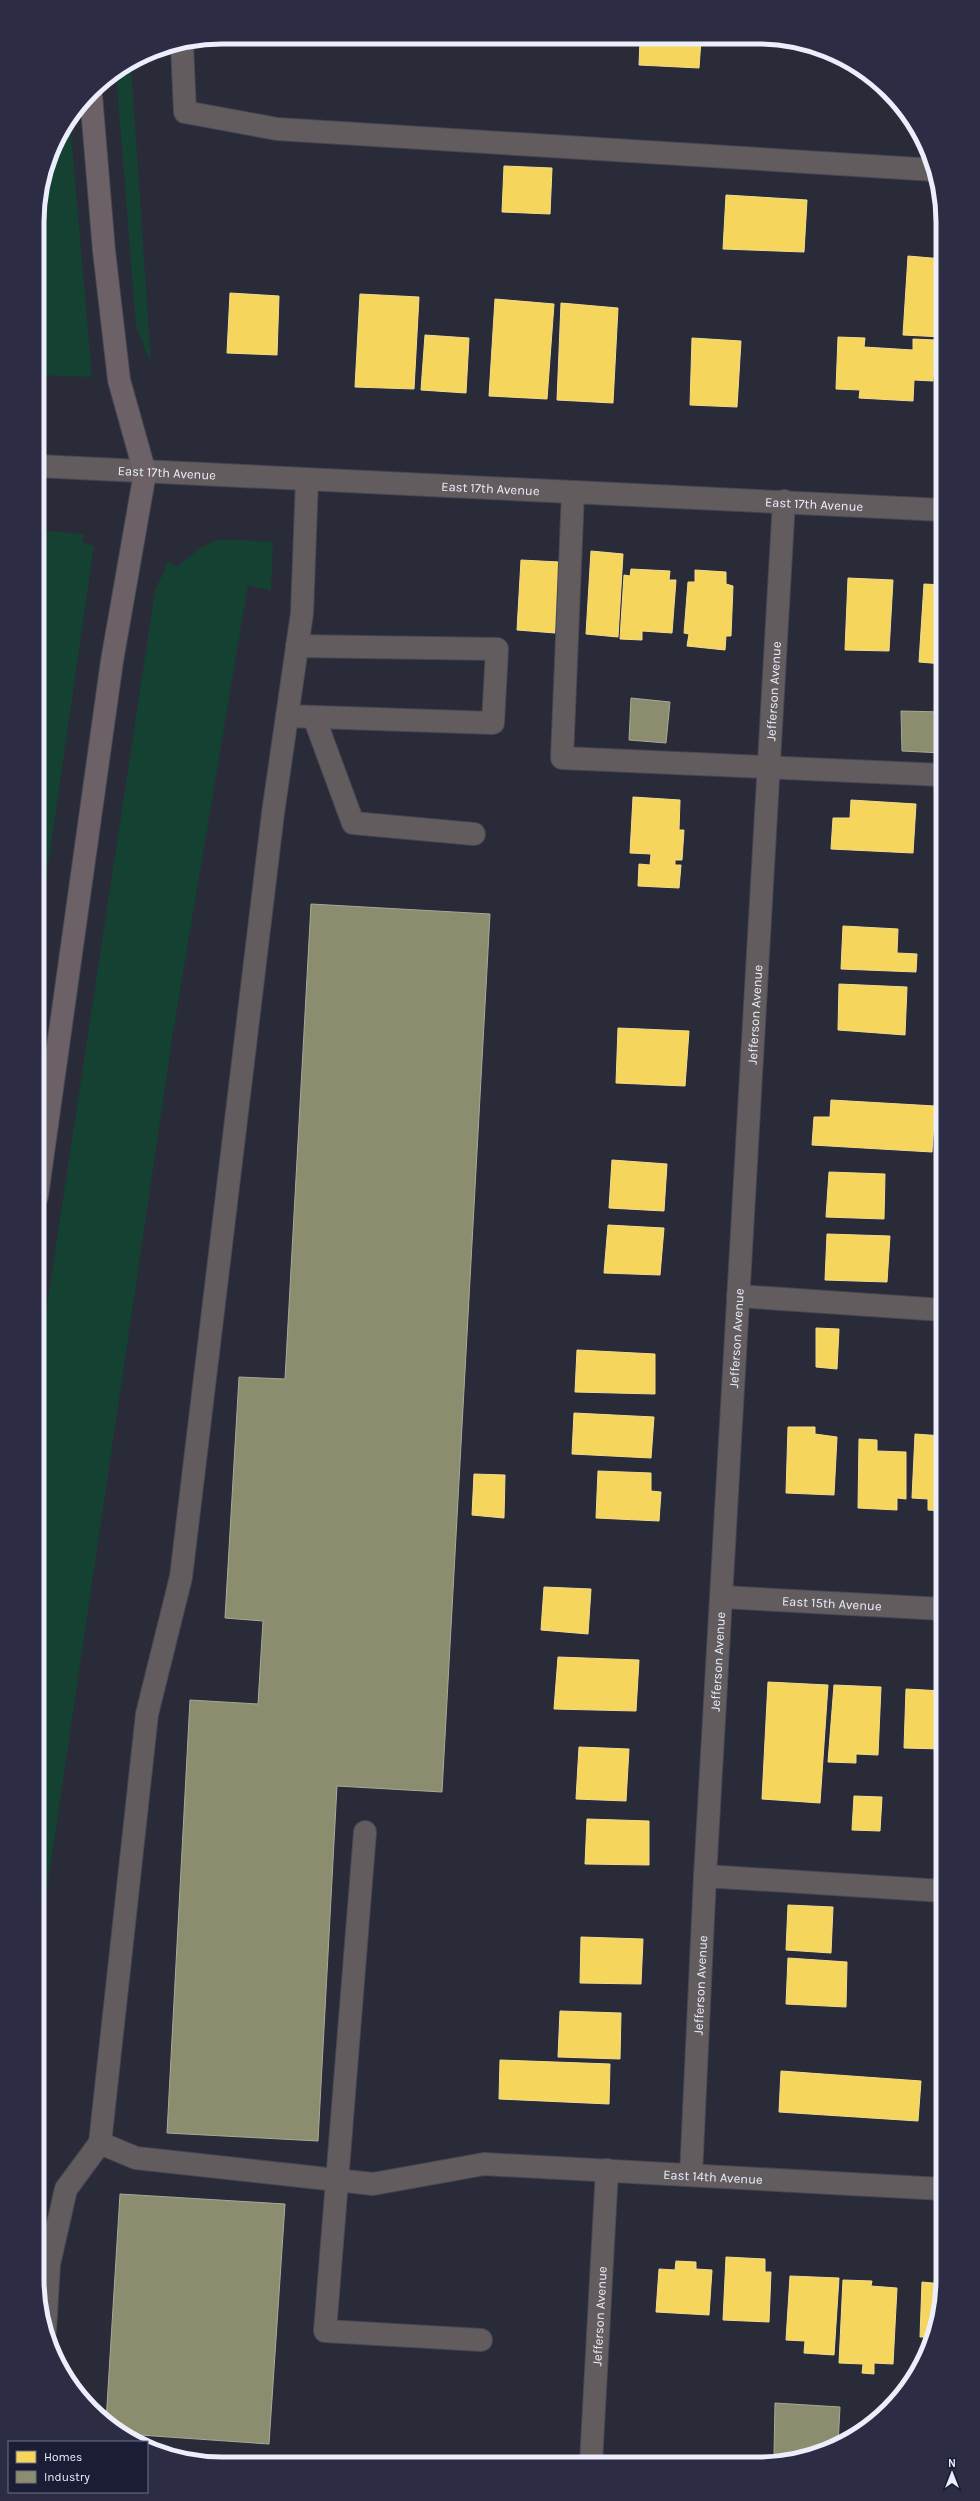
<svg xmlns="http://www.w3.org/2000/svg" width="980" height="2501" viewBox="0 0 980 2501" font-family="Karla,sans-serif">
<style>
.green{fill:#144131}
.homes{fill:#f6d55c;stroke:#f3dc8c}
.industry{fill:#8c8c6e;stroke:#a9a999}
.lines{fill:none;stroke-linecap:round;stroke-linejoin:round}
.minor-casing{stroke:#474753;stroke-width:24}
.highway-casing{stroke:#474753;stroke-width:24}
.minor{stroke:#625c5f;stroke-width:22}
.highway{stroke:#6b6167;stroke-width:22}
.labels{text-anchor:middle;stroke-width:4;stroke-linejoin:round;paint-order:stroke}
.street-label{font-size:13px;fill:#eceefc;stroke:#1b1c35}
.rim{fill:none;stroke:#eceefc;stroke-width:5}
</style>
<rect width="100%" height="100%" fill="#2a2b39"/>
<path class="green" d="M131,64L151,364L136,326L116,73Z
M70,122L92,377L37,375V210L56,140Z
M37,530L84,534L82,542L94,546L37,942Z
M219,539L273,542L271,591L248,585L173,1033L37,1957V1371L155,591L168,561L176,567L200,548Z"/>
<path class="homes" d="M640,40H701L699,68L639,65Z
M782,40L794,41L811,46L782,44Z
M504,166L552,168L550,214L502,212Z
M726,195L807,200L804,252L723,249Z
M908,256L943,259V337L903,335Z
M230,293L279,296L277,355L227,353Z
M360,294L419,297L414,389L355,387Z
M495,299L554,304L547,399L489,396Z
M561,303L618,308L613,403L557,400Z
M425,335L469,338L466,393L421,390Z
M838,337L865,338L864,347L913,350V339L935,340L933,381L914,380L913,401L859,398L860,390L836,389Z
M692,338L741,341L737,407L690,405Z
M591,551L623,554L618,637L586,634Z
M521,560L559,562L555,633L517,630Z
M631,569L670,571L669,580H676L672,633L642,631V640L620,639L624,575L630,576Z
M695,570L726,572V584L733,586L731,636H726L725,650L687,646L689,634L684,633L688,582H695Z
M848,578L893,580L889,651L845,650Z
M924,584L943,585V664L919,662Z
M633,797L680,800L679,830H684L682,860H675V865H681L679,888L638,886L639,864L650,865L651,854L630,853Z
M851,800L916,804L913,853L831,849L833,818H850Z
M843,926L898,929L897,953L917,954L916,972L841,969Z
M839,984L907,987L905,1035L838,1030Z
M618,1028L689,1031L685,1086L616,1083Z
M831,1100L935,1106L932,1152L812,1145L814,1117H830Z
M612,1160L667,1164L664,1211L609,1208Z
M829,1172L885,1174L884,1219L826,1217Z
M608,1225L664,1228L660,1275L604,1273Z
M827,1234L890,1236L887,1282L825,1280Z
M816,1328L839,1329L837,1369L816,1367Z
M577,1350L655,1354V1394L575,1392Z
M574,1413L654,1417L651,1458L572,1454Z
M788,1427H815V1434L837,1437L834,1495L786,1493Z
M915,1434L943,1436V1511L928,1510V1499L912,1498Z
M859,1439L877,1440V1451L906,1452V1499L897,1498V1510L858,1508Z
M598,1471L651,1473V1491L661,1492L659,1521L596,1518Z
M474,1474L505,1475L504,1518L472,1515Z
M544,1587L591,1589L588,1634L541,1630Z
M558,1657L639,1660L636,1711L554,1709Z
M768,1682L828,1685L820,1803L762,1799Z
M834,1685L881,1687L878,1755L856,1754V1763L828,1762Z
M906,1689L943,1691V1749L904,1748Z
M579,1747L629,1749L626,1801L576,1799Z
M854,1796L882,1797L880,1831L852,1830Z
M587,1819L649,1821V1865L585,1864Z
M788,1905L833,1907L831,1953L786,1950Z
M581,1937L643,1939L641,1984L580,1983Z
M788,1958L847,1962L846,2007L786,2004Z
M560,2011L621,2013L620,2059L558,2057Z
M500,2060L610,2064L609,2104L499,2099Z
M781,2071L921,2081L918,2121L779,2112Z
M726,2257L765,2259V2272H771L769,2322L723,2320Z
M676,2261L696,2262V2269L712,2270L709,2315L656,2312L659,2269L675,2270Z
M790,2276L839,2278L834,2355L804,2353L805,2341L786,2340Z
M843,2280L872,2281L871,2286L897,2288L893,2364L874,2363V2374L862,2373L863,2364L839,2363Z
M922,2282L943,2284L932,2337H920Z"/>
<path class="industry" d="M631,698L670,702L666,743L629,740Z
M901,711L943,712L942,753L902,751Z
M311,904L490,914L442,1792L337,1786L318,2141L167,2133L190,1700L258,1704L263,1621L225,1618L239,1377L285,1379Z
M120,2194L285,2204L269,2444L125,2434L106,2422Z
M775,2403L840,2407L838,2444L810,2456L774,2454Z"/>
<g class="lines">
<g class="minor-casing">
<g id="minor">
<path d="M182,45L185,112L277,129L935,170"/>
<path id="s1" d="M37,466L943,510"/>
<path id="s2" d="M307,480L302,613L273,813L181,1577L147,1714L100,2143L136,2158L373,2184L484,2164L943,2189"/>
<path d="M573,492L562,758L943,775"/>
<path d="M287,716L493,723L497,649L297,646"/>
<path d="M314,717L353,823L474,834"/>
<path d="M738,1296L943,1310"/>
<path id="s3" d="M722,1597L943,1609"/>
<path d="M365,1832L325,2331L481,2340"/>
<path d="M705,1876L943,1891"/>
<path id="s4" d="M691,2175L705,1876L784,501"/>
<path d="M45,2331L49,2264L66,2189L100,2143"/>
<path id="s5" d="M591,2463L607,2170"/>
</g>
</g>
<g class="highway-casing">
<path id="highway" d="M37,1196L112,661L145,473L119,380L104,251L91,95"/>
</g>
<use href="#minor" class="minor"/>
<use href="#highway" class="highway"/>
</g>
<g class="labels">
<g class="street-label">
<text dy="5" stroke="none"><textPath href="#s1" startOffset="130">East 17th Avenue</textPath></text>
<text dy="5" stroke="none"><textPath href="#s1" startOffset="454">East 17th Avenue</textPath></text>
<text dy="5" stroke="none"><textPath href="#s1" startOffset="778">East 17th Avenue</textPath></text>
<text dy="5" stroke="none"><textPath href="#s4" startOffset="1486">Jefferson Avenue</textPath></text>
<text dy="5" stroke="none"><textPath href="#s4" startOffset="1162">Jefferson Avenue</textPath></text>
<text dy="5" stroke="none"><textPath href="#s4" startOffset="838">Jefferson Avenue</textPath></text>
<text dy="5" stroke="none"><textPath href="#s3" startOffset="110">East 15th Avenue</textPath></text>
<text dy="5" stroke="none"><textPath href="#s4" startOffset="514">Jefferson Avenue</textPath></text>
<text dy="5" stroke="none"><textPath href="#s4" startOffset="190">Jefferson Avenue</textPath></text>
<text dy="5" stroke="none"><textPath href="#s2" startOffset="2297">East 14th Avenue</textPath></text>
<text dy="5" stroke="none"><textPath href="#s5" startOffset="147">Jefferson Avenue</textPath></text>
</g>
</g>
<path d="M0 0H980V2501H0ZM222 44H758A178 178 0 0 1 936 222V2279A178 178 0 0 1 758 2457H222A178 178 0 0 1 44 2279V222A178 178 0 0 1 222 44Z" fill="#2c2d45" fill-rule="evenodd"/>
<path class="rim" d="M222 44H758A178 178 0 0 1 936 222V2279A178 178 0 0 1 758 2457H222A178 178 0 0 1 44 2279V222A178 178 0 0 1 222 44Z"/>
<rect x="8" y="2441" width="140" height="52" fill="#1b1c35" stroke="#6f7085"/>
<rect x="16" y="2451" width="20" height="12" fill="#f6d55c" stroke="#6f7085"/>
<text x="44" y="2461" font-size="12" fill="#eceefc">Homes</text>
<rect x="16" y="2471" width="20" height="12" fill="#8c8c6e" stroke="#6f7085"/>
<text x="44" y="2481" font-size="12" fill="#eceefc">Industry</text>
<g transform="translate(952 2473)" stroke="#1b1c35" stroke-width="3" paint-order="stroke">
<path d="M0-3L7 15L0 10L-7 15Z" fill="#eceefc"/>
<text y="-6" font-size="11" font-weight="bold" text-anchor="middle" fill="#eceefc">N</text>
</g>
</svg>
